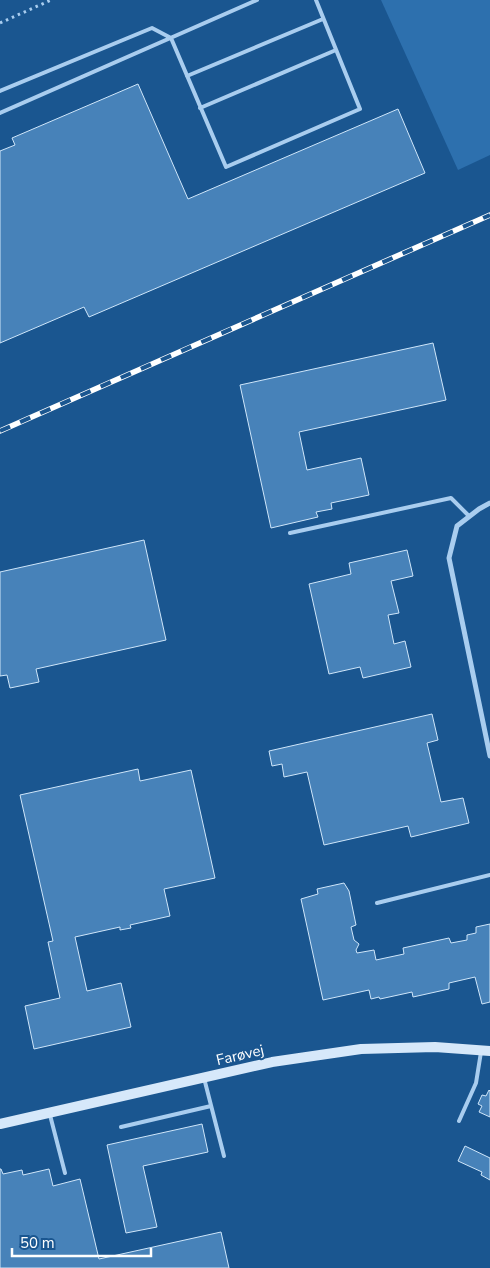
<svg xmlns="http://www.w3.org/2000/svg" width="490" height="1268" viewBox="0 0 490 1268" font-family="'Nunito Sans',sans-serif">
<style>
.green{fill:#2d70ae}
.building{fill:#4782b9;stroke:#cfe6fa}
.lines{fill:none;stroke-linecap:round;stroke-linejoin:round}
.path{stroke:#a9cdef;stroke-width:3;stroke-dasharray:2.5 4;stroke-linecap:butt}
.lane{stroke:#a9cdef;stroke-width:4}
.street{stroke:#a9cdef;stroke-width:5}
.secondary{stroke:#d6e8fa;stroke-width:10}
.rail-casing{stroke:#fff;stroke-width:5.5}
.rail{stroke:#1a5690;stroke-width:4;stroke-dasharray:11;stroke-linecap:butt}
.labels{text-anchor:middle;stroke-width:4;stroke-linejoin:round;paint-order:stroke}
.street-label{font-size:15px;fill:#fff;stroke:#1a5690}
</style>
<rect width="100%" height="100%" fill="#1a5690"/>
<path class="green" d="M381,0H490V155L458,170Z"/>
<path class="building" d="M138,84L188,199L398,109L425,173L89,317L84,307L0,343V151L15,145L12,138Z
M433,343L446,400L299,432L307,470L361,458L369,495L331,503L332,509L316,512L318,517L271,528L240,385Z
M144,540L166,640L36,669L39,682L10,688L7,675L0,676V572Z
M407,550L413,576L391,581L399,613L388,615L394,644L405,641L411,667L363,678L360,667L329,674L309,584L351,574L349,563Z
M432,714L438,740L427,743L441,802L463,798L469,823L411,837L408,826L324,845L307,772L284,777L282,764L272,766L269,751Z
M138,769L140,781L191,770L215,878L164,889L170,916L130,925L131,928L120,930V927L75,937L87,991L121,983L131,1027L34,1049L25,1006L60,998L48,942L53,941L20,795Z
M344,883L349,891L356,925L351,927L354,940L359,944L356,950L357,953L374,950L376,960L404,954L403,948L449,938L451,943L467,940V935L476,933V927L490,924V1002L482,1004L475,977L449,983V989L413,997L412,992L380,999L379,997L371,999L369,990L323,1000L301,899L318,894L317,889Z
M489,1090L490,1091V1117L479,1112L482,1106L478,1104L482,1095L486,1096Z
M202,1124L208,1152L143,1166L157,1227L126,1233L107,1145Z
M465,1146L490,1158V1180L481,1175L482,1172L458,1161Z
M0,1169H1L3,1174L22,1170L23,1175L49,1169L53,1186L80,1179L99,1259L221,1232L229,1268H0Z"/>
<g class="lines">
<path class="path" d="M0,23L51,0"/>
<path class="lane" d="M187,76L323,19
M0,91L152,28L171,38L226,167L360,109L316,0
M200,108L336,50
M0,113L257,0
M290,533L451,498L469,516
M377,903L490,875
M204,1078L224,1156
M50,1115L65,1173
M459,1121L476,1083L481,1052
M121,1127L211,1106"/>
<path class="street" d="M490,503L479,509L457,526L449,558L490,756"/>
<path class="secondary" d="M0,1124L272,1062L361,1049L435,1047L490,1051"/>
<g class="rail-casing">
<path id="rail" d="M0,431L490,215"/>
</g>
<use href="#rail" class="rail"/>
</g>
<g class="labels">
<g class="street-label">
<text transform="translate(240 1055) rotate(-13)" y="5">Farøvej</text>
</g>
</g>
<path d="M12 1248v8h139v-8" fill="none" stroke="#ffffff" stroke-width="2.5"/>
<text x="20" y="1248" font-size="15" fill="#ffffff" stroke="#1a5690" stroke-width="4" paint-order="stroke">50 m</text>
</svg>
